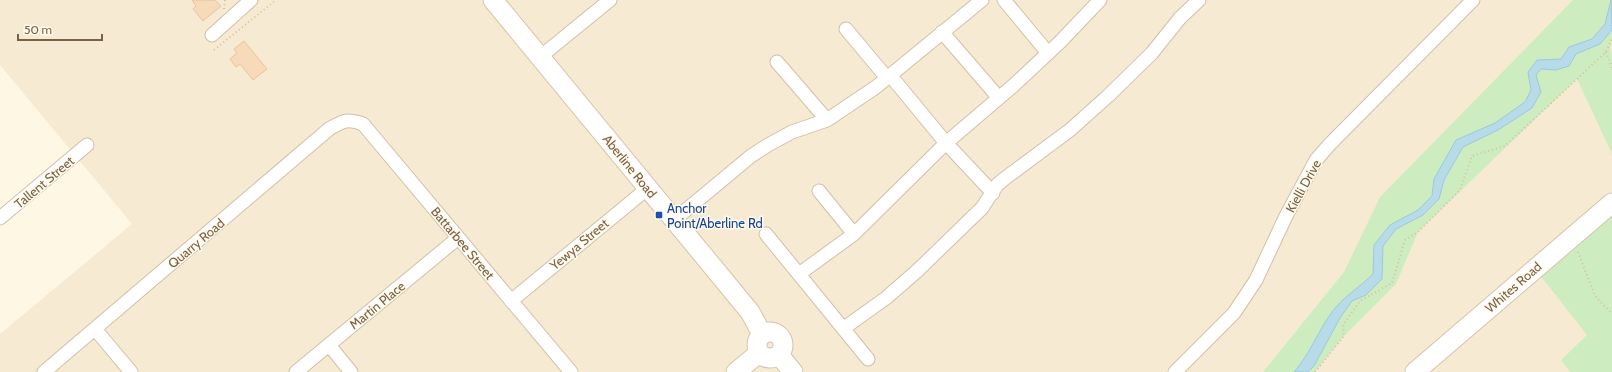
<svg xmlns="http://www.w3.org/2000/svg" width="1612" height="372" viewBox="0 0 1612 372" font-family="Cabin,sans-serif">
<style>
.residential{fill:#f6ebd2}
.green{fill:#cdedc1}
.water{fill:#b7dbe9;stroke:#9cc9dc}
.building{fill:#f6dab9;stroke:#eac398}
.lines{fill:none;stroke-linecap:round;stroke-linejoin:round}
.street-casing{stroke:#d0c0a9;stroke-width:15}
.secondary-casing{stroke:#d6c3a9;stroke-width:21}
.path{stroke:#dbbd9c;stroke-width:2;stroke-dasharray:1 3;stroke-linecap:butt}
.street{stroke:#fff;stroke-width:13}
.secondary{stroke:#fff;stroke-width:19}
.transit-dot{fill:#1a4fb4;stroke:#fffaec;stroke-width:1.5}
.labels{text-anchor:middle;stroke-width:3;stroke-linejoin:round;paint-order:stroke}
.street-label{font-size:13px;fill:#796047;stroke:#fffaec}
.transit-label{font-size:13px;fill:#164399;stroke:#fffaec;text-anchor:start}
</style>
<rect width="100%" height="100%" fill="#fef7e4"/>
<path class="residential" d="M0,0H1612V372H0V334L132,224L0,65Z"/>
<path class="green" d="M1573,0H1612V37L1610,49L1612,54V154L1577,79L1418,232L1396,284L1344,336L1315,372H1263L1344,272L1380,197Z
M1612,203V372H1570L1561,360L1587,335L1535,269Z"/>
<path class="water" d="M1611,0L1612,30L1600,44L1576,54L1569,66L1556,70L1541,69L1536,75L1541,92L1532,108L1498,130L1463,147L1444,180L1439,199L1423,215L1396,229L1383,246L1382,279L1366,295L1352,301L1340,318L1314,366L1308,372H1294C1310,354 1318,331 1332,312C1343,297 1360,287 1373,274L1374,245L1390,225L1418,210L1432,196L1434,179L1456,140L1495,123L1525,102L1531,90L1528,72L1537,60L1561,59L1569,47L1592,39L1605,24Z"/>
<path class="building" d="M192,0H215L221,6L203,21L193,9L196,6Z
M244,41L267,69L253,80L240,64L236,67L230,59L237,53L234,49Z"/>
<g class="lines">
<g class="street-casing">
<path id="street" d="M1004,0L1048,53
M846,29L887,78
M942,32L999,98
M212,35L251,0
M540,57L610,0
M777,62L827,120
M890,75L946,143L993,193
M819,191L854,234
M0,218L87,145
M674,220L751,156L768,145L792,132L827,120L876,87L982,0
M766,234L868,359
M799,274L854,234L946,143L1014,85L1060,42L1100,0
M511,301L648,188
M844,328L886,298L917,271L982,208L997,185L1004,179L1070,130L1108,96L1152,53L1180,18L1199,0
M95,329L131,372
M329,345L351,372
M44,372L329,129C343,121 347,118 363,124L571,372
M296,372L458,238
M1175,372L1234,313L1256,280L1286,216L1316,160L1330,144L1473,0"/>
</g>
<g class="secondary-casing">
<path id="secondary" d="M493,0L750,312L762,334
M757 345a13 13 0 1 1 26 0a13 13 0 1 1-26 0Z
M779,355L793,372
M736,372L759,353
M1415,372L1612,203"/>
</g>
<path class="path" d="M224,9L225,0
M214,50L276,0
M1606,52L1612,68
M1578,252L1595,296L1612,314
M1315,372L1344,336L1343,325L1360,301L1392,283L1405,240L1418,232L1460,190L1472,156L1505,146L1606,52L1612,38"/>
<use href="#street" class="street"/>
<use href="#secondary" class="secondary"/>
</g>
<rect class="transit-dot" x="655" y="211" width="8" height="8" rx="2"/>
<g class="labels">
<g class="street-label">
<text transform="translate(630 166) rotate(51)" y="5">Aberline Road</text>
<text transform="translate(44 182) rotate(-40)" y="5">Tallent Street</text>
<text transform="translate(1303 186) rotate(-61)" y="5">Kielli Drive</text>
<text transform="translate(196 243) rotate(-40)" y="5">Quarry Road</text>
<text transform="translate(463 243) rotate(50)" y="5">Battarbee Street</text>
<text transform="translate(579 244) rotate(-40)" y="5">Yewya Street</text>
<text transform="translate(1513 287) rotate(-41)" y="5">Whites Road</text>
<text transform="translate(377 305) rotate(-39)" y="5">Martin Place</text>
</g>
<g class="transit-label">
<text x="667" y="213">Anchor<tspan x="667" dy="15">Point/Aberline Rd</tspan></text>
</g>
</g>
<path d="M18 34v6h84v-6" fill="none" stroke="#796047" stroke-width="2"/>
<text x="24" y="34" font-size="12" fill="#796047" stroke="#fffaec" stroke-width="3" paint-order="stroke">50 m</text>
</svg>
